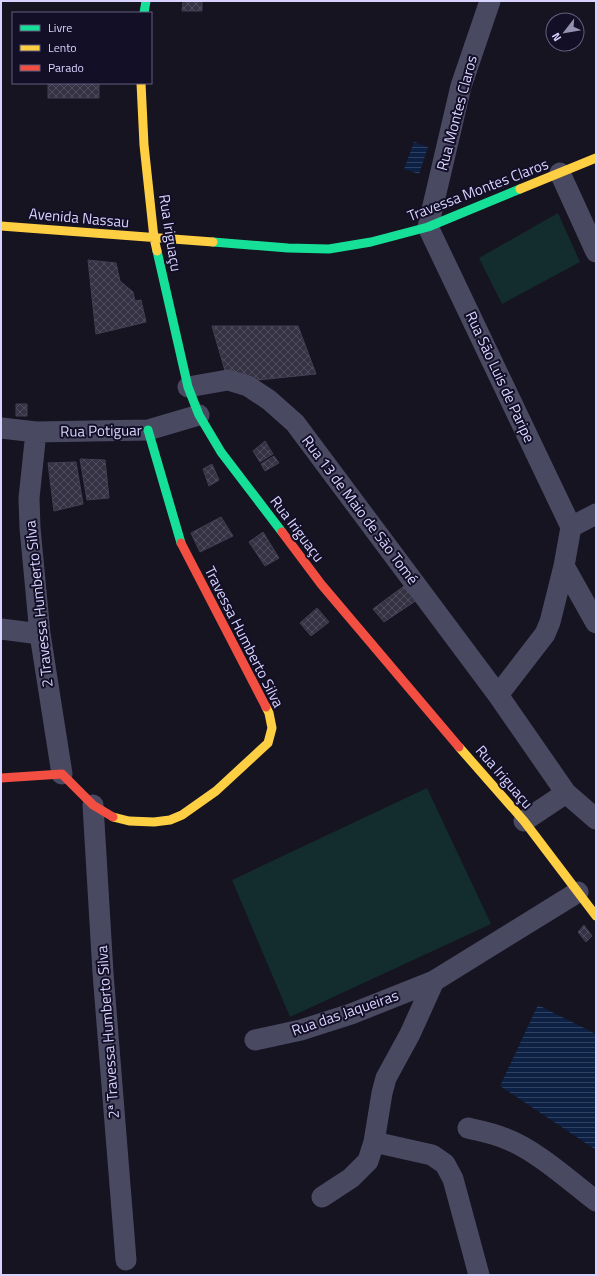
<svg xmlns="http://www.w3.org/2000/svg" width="597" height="1276" viewBox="0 0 597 1276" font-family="'Titillium Web',sans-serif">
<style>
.grass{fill:#132c2d}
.water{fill:url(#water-rules)}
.building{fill:url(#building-cross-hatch);stroke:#433f54}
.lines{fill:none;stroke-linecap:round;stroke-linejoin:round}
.street{stroke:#4a4962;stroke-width:21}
.fast{stroke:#16e098;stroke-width:9}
.slow{stroke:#ffcf43;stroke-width:9}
.jam{stroke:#f24e42;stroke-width:9}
.labels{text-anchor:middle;stroke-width:4;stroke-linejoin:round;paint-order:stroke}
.street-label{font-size:15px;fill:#d9d4ff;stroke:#130f26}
</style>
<defs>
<pattern id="water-rules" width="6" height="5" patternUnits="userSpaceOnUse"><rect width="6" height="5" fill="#0d2144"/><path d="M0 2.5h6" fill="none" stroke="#304060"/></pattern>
<pattern id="building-cross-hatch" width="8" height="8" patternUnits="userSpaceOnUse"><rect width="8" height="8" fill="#343243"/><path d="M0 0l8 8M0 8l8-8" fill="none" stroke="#514f5f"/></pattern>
</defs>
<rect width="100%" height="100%" fill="#161421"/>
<path class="grass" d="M558,213L580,262L502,304L479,258Z
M427,788L491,924L290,1017L232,880Z"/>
<path class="water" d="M414,142L428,147L419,174L404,169Z
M538,1005L596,1034V1150L500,1086Z"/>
<path class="building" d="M183,1H202V11H182Z
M48,83H99V98H48Z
M88,260L116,263L120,281L133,292L135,301L141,300L146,322L96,334Z
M212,326H298L316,374L249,381L226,374Z
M16,404H27V416H16Z
M265,441L273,454L260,462L253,451Z
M274,456L279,463L265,471L261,464Z
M80,459L105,460L109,498L87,500Z
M76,462L83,504L54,511L48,463Z
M212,464L219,480L209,486L203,469Z
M221,517L233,536L200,552L191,533Z
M263,532L279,558L265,566L249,542Z
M404,586L417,600L384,622L373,609Z
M317,608L329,622L311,636L300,623Z
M584,925L592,936L586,942L578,932Z"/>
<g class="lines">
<path class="street" d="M490,1L461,86L428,227L571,527
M560,173L596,252
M188,387L228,380L248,386L269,400L295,423L498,695L566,793
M1,428L36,432L148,430L199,415
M36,432L29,498L30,528L40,634L62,774
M571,527L596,514
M564,566L596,623
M1,629L40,634
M498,695L545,634L550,622L564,566L571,527
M93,805L103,973L126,1260
M524,821L566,793L596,819
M255,1040L301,1030L351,1014L434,981L578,892
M468,1128C480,1131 493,1133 504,1138C535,1149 570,1181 596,1201
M374,1142L432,1155L445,1164L453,1179L479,1275
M322,1197L351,1178L368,1161L374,1142L382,1093L386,1078L410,1034L434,981"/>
<path class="fast" d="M144,13L146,1
M213,242L288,248L329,249L371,242L428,227L520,189
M157,251L188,387L199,415L221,452L282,532
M148,430L181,543"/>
<path class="slow" d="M141,83L144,145L154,238L157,251
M520,189L596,158
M1,226L213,242
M459,747L524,821L596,916
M113,817L129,821L154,822L170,820L182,815L216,791L268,743L272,728L269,713L266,707"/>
<path class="jam" d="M282,532L321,584L459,747
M181,543L266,707
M1,778L62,774L93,805L113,817"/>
</g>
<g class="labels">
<g class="street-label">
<text transform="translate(457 113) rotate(-75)" y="5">Rua Montes Claros</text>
<text transform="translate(478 190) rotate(-21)" y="5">Travessa Montes Claros</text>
<text transform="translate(79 218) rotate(5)" y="5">Avenida Nassau</text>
<text transform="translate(170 233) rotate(81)" y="5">Rua Iriguaçu</text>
<text transform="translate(500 377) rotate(65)" y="5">Rua São Luis de Paripe</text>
<text transform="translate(101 431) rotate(-1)" y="5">Rua Potiguar</text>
<text transform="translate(360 510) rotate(53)" y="5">Rua 13 de Maio de São Tomé</text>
<text transform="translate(297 529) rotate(53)" y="5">Rua Iriguaçu</text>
<text transform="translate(39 604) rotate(-96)" y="5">2 Travessa Humberto Silva</text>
<text transform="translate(244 637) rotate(63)" y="5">Travessa Humberto Silva</text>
<text transform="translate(504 777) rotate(49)" y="5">Rua Iriguaçu</text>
<text transform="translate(345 1013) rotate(-19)" y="5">Rua das Jaqueiras</text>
<text transform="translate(108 1032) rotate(-94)" y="5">2ª Travessa Humberto Silva</text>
</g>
</g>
<rect width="597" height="1276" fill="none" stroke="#d9d4ff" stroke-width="4"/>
<rect x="12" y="12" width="140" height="72" fill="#130f26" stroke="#625e7d"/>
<rect x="20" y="25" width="20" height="6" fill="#16e098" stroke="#625e7d"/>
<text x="48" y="32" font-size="12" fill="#d9d4ff">Livre</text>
<rect x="20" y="45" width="20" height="6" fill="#ffcf43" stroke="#625e7d"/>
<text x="48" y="52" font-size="12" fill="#d9d4ff">Lento</text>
<rect x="20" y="65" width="20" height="6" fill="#f24e42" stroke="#625e7d"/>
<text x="48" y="72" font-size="12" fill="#d9d4ff">Parado</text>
<g transform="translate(565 32) rotate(239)"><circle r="19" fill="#130f26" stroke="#625e7d"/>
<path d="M0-3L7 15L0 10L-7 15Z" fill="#9591b1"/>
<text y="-6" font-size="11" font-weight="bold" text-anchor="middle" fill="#d9d4ff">N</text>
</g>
</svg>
